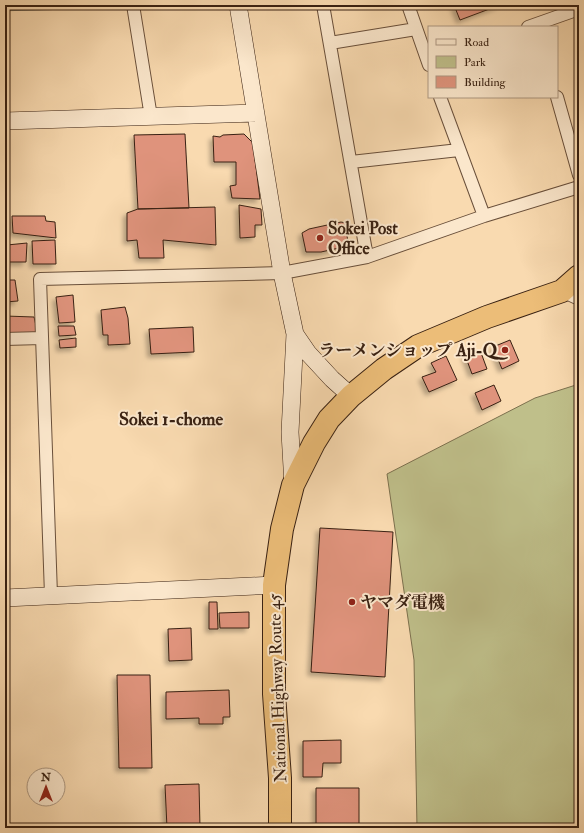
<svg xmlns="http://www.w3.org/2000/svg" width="584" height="833" viewBox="0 0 584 833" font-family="'IM FELL Double Pica','Noto Serif JP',serif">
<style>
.green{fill:#bfbf8a;stroke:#7c704e}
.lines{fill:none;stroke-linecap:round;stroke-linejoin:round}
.stream{stroke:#767d6f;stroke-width:4.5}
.building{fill:#df937c;stroke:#392112;filter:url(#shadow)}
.street-casing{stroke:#694f3a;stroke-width:14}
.secondary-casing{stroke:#392112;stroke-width:18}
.highway-casing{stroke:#392112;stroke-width:24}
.street{stroke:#fbe7cc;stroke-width:12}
.secondary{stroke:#fbe7cc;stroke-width:17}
.highway{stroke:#ecbd78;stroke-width:22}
.poi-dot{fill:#8f2418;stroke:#fbe7cc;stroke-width:1.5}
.labels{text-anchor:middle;stroke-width:4;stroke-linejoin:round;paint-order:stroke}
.poi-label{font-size:17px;font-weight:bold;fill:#392112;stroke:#fbe7cc;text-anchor:start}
.street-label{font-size:17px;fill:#392112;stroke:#fbe7cc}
.neighbourhood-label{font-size:18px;font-weight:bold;fill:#392112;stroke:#fbe7cc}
</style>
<defs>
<filter id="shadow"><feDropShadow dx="-3.5" dy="3.5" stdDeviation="2" flood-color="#0004"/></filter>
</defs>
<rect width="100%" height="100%" fill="#f9dab0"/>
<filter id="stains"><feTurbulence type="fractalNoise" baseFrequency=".005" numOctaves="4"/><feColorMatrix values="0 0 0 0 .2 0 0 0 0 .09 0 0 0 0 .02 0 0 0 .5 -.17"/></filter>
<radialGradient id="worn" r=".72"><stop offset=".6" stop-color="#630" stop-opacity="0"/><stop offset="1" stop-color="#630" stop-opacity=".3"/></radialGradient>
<path class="green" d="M579,384V828H417L414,660L387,474L535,398Z"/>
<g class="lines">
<path class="stream" d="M5,9L121,6"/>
</g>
<path class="building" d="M454,5H500L460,20Z
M185,134L189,208L138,209L134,135Z
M244,134L253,143L260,199L232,198L230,186L236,185V162H214L213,136L220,137L223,135Z
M239,205L261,209L262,225H255V237L240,238Z
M215,207L216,245L163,240L164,258H139L137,240L127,241V213L138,209Z
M12,216H45L46,221L55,222L56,238L13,233Z
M341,222L346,223L348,246L321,252H306L302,233L309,229Z
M55,240L56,264H33L32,241Z
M27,243L26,262H8L7,245Z
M5,280H15L18,301L5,302Z
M73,295L75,322L59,323L56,297Z
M125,307L128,318L130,344L108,345V335H103L101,310Z
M5,316L34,317L38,334L5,335Z
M58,326H74L76,335L59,336Z
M193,327L194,352L151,354L149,329Z
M76,338V347L60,348L59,340Z
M510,340L519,361L502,369L493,347Z
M480,350L487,369L472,374L465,355Z
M446,356L457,380L429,392L422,377L436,372L431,363Z
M494,385L501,401L482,410L475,393Z
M320,528L393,532L385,677L311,672Z
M209,602H217L218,629H209Z
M249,612V628H220L219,613Z
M191,628L192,660L169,661L168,629Z
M117,675H150L152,768H119Z
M229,690L230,717H223V724H199V718L166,719V692Z
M341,740V763H323L322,777H303V741Z
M199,784L200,828H167L165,785Z
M316,788H359V825H316Z"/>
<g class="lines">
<g class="street-casing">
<path id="street" d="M133,5L151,117
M323,5L367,257
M408,5L429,65
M528,27L579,9
M330,43L416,29
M440,97L484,216
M557,97L579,175
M351,162L459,150
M562,291L579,299
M5,339L42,338
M51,595L40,279L282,273L367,257L484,216L579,187"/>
</g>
<g class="secondary-casing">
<path id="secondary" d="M238,5L282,273L295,334L308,353L332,379L351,396
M5,121L256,113
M293,485L290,432L295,334
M5,598L274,585"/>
</g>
<g class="highway-casing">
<path id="highway" d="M280,828V778L274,694V585L282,529L293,485L314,443L329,419L351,396L384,369L418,346L487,317L562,291L579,276"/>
</g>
<use href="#street" class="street"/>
<use href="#secondary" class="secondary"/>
<use href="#highway" class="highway"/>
</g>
<g class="poi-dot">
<circle cx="320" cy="238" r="4"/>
<circle cx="505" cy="350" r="4"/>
<circle cx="352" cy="602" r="4"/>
</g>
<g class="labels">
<g class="poi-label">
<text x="328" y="234">Sokei Post<tspan x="328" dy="20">Office</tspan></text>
<text x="497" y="356" text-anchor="end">ラーメンショップ Aji-Q</text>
<text x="360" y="608">ヤマダ電機</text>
</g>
<g class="street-label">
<text transform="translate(277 688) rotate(-92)" y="6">National Highway Route 45</text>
</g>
<g class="neighbourhood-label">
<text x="171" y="425">Sokei 1-chome</text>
</g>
</g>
<rect width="584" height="833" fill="none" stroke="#f9dab0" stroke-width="20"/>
<rect x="6" y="6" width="572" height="821" fill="none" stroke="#392112" stroke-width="2"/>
<rect x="10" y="10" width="564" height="813" fill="none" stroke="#392112"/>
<rect x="428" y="26" width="130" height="72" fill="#fbe7cc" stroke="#ad9882"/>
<rect x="436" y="39" width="20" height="6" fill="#fbe7cc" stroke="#ad9882"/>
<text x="464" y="46" font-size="12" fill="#392112">Road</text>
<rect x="436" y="56" width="20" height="12" fill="#bfbf8a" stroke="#ad9882"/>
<text x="464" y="66" font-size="12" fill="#392112">Park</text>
<rect x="436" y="76" width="20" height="12" fill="#df937c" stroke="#ad9882"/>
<text x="464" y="86" font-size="12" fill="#392112">Building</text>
<g transform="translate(46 787)"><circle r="19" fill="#fbe7cc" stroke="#ad9882"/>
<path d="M0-3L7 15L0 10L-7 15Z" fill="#8f2418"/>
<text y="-6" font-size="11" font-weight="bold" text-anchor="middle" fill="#392112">N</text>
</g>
<rect width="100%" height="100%" filter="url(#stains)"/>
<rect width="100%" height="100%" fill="url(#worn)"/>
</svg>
